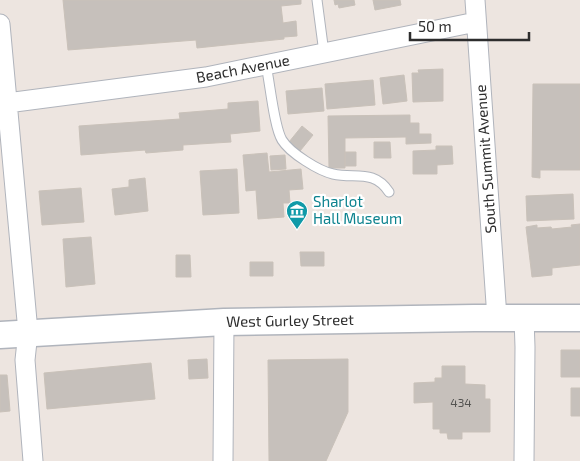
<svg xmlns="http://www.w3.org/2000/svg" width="580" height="461" viewBox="0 0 580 461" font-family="'Exo 2',sans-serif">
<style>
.building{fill:#c6c0bb;stroke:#c9c1b9}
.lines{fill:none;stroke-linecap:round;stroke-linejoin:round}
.lane-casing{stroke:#b0b4bc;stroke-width:11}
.street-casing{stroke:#b0b4bc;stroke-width:21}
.secondary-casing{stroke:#b0b4bc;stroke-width:29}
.lane{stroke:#fff;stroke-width:9}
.street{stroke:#fff;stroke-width:19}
.secondary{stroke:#fff;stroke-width:26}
.labels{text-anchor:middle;stroke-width:4.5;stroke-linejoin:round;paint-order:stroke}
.number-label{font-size:12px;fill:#535250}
.street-label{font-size:15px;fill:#2d2d2d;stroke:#fff}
.culture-label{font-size:15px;fill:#0d838f;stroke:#fff;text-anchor:start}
</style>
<rect width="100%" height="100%" fill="#ede5e0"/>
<path class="building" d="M63,0H301V4L281,6L283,23L296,21L297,36L284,37V39L197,48L196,40L68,50Z
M334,0H354L355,5L339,8L338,4L335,5Z
M373,0H400L401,5L375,10Z
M443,69V101L413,102L412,73H419L418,70Z
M404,75L407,101L383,104L380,78Z
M373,80L375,105L327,109L325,84Z
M533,84H580V170H540V178L532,177Z
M322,88L324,111L288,114L286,91Z
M258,101L260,131L230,134L231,142L183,145V150L146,153L145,150L81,155L79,126L180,119L179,113L228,109V103Z
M410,115V123H419V134H431V143L406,144V137L345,138V168H329L328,116Z
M302,126L313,135L300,151L289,142Z
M374,142H390L391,158H374Z
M436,146H452L453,164L437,165V174H413V151L436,150Z
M345,152H356V166H345Z
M267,153L269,172L301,169L303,189L289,190L290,203H283L284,217L258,219L256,190L246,191L243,155Z
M285,155L286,169L271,170L270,156Z
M237,169L239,213L203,215L200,171Z
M145,178L148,211L115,215L112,189L129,187V180Z
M81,188L84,222L42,225L39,191Z
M573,194L574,219L527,221L526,196Z
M580,224V265L552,268V275L532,277L526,227L537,225V228L551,227L552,229L572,227L571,225Z
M91,237L95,284L66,287L63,239Z
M300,252H324V266H301Z
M176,255H190L191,277H176Z
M250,262H273V276H250Z
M561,350H580V377H561Z
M207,359L208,378L189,379L188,360Z
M348,359V412L326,461H269L268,360Z
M151,363L155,399L47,409L44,373Z
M442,366H465V384L485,385V399H490V432H462V439H448L447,433H440V429H433V402L414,403V383L435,382V378H442Z
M0,375H7L10,411L0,412Z
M571,388H580V416H571Z"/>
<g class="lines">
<g class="lane-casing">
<path id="lane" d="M317,0L324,53
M266,65C270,83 274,127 282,140C290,153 319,171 333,174C355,179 374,169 389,192"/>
</g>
<g class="street-casing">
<path id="street" d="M475,0L497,318
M0,24L28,332L25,360L33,461
M7,103L206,77L476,22
M524,318L525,347L524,461
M223,461L224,322"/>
</g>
<g class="secondary-casing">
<path id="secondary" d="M0,335L224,322L474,318H580"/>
</g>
<use href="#lane" class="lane"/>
<use href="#street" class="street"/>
<use href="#secondary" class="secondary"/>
</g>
<defs>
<g id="museum-pin" transform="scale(1.125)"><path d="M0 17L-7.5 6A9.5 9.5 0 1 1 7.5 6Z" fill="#0f9aa8" stroke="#fff"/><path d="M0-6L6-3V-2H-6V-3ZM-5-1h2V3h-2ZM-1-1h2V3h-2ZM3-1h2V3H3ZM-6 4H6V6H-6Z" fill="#fff"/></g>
</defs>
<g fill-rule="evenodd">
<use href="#museum-pin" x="297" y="211"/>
</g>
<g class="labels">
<g class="number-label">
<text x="461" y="407">434</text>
</g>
<g class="street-label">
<text transform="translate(243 69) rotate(-11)" y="5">Beach Avenue</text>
<text transform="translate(486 159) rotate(-94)" y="5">South Summit Avenue</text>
<text transform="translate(290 321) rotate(-1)" y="5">West Gurley Street</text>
</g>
<g class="culture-label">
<text x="313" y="207">Sharlot<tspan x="313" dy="17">Hall Museum</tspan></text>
</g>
</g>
<path d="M410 32v8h119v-8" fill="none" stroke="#2d2d2d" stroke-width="2.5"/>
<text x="418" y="32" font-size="15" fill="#2d2d2d" stroke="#ffffff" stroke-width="4" paint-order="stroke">50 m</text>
</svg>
